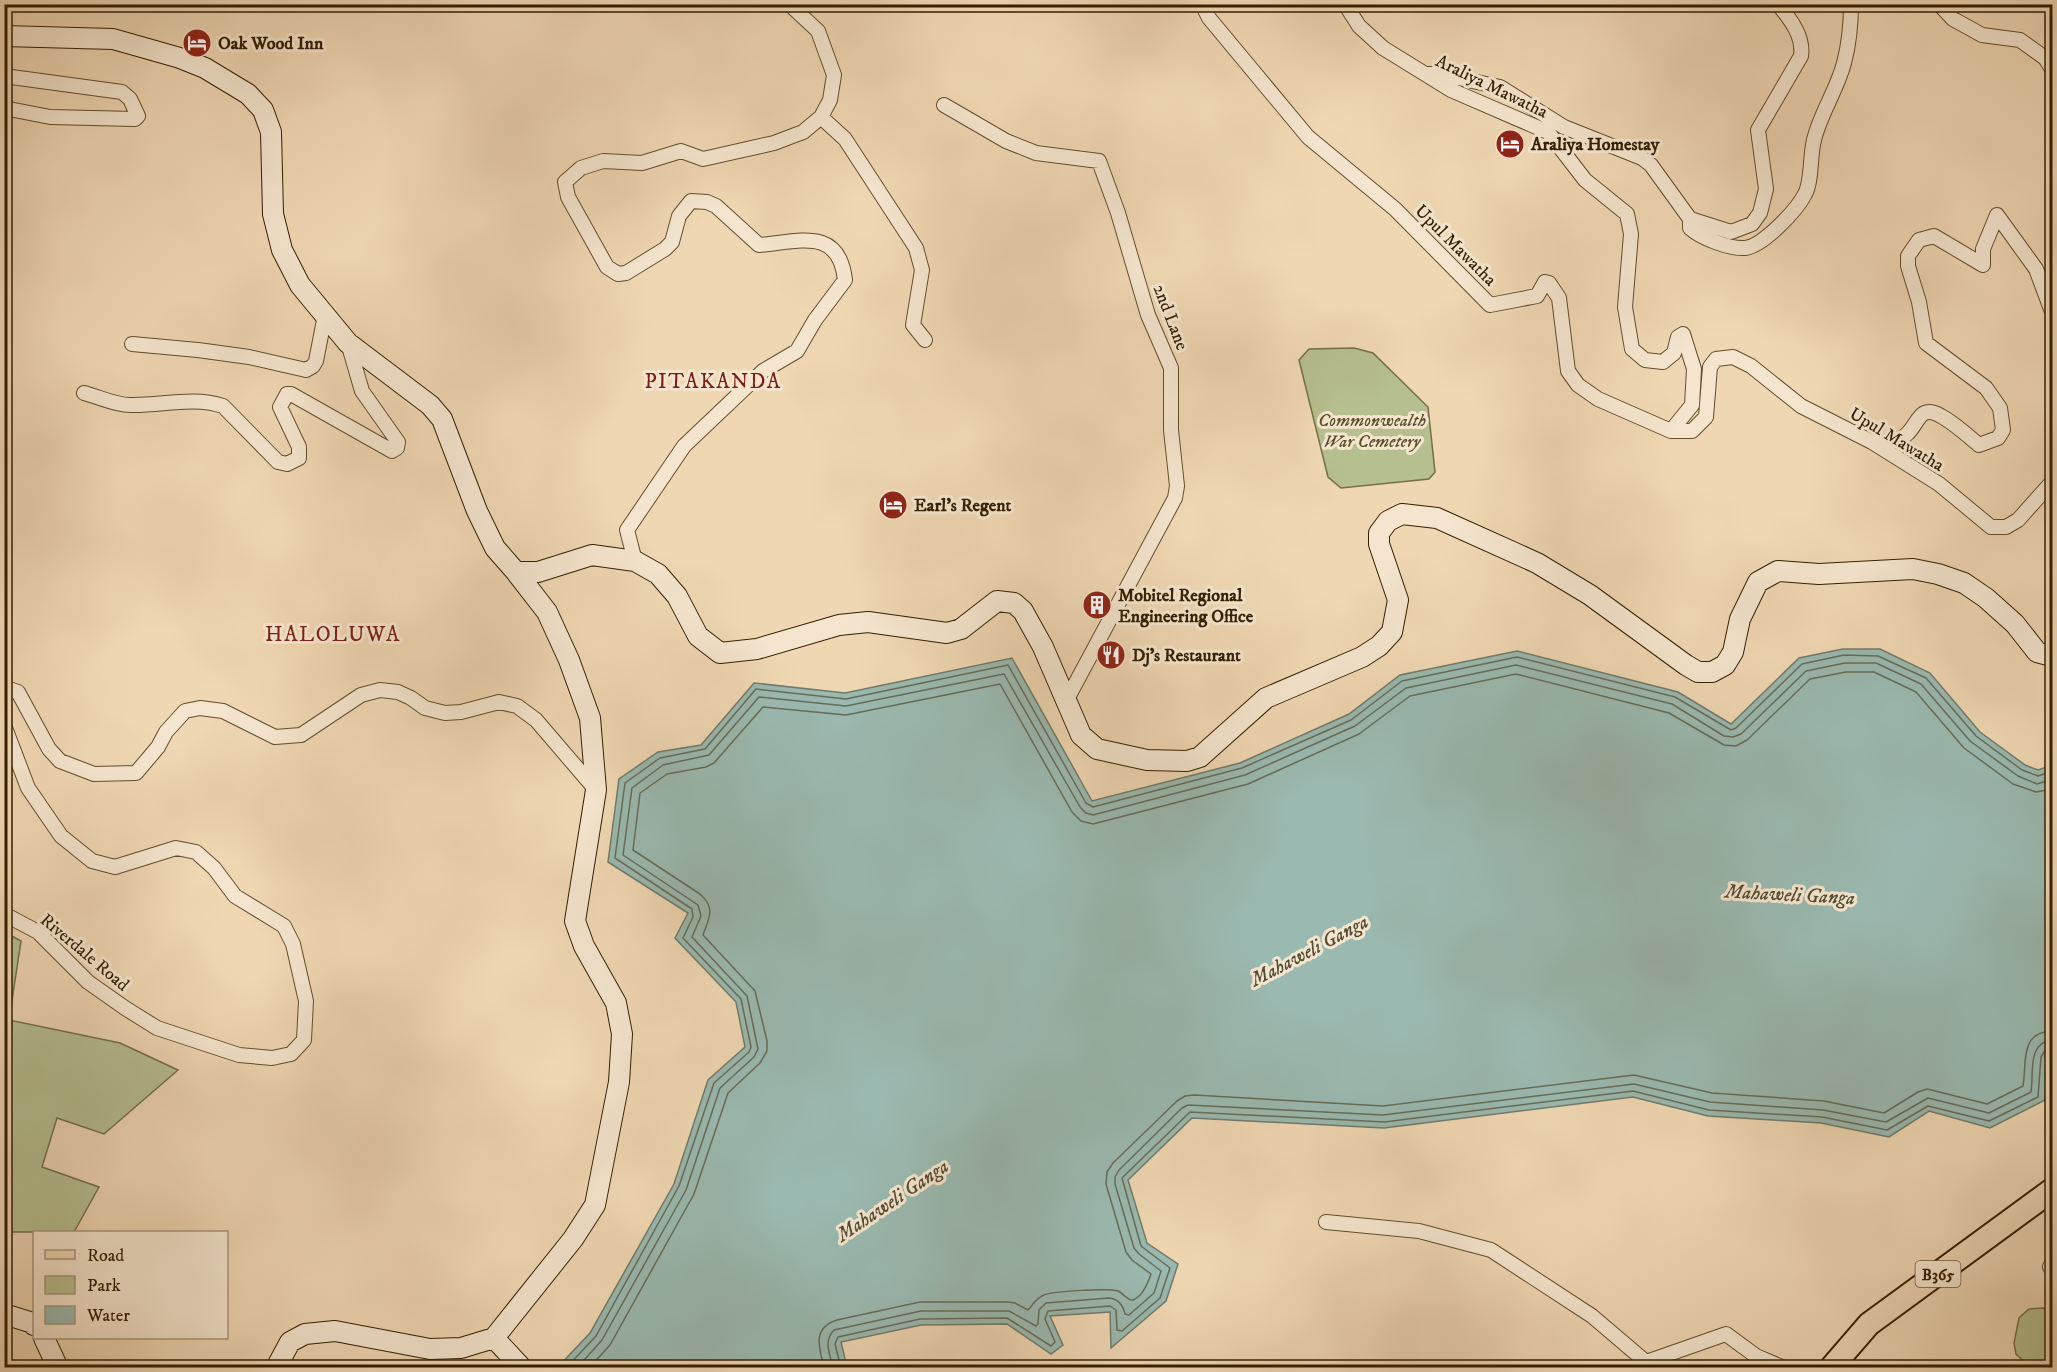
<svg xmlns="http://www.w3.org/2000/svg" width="2057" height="1372" viewBox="0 0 2057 1372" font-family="'IM FELL DW Pica',serif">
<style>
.green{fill:#b6bf8f;stroke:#746f48;stroke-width:1.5}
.water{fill:#9ab9b0;stroke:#717b6a;stroke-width:1.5}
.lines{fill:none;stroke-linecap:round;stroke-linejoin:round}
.shore{stroke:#666c58;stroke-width:1.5}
.street-casing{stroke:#624d2d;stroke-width:16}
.secondary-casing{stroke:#331f00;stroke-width:22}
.primary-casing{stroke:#331f00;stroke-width:26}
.street{stroke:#f5e5ce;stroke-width:14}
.secondary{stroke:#f5e5ce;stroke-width:20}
.primary{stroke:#efd7b3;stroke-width:22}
.labels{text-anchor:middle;stroke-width:6;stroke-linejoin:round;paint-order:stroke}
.shield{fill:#f5e5ce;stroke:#6d5a3e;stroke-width:1.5}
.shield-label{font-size:16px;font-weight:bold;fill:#331f00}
.poi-label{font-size:18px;font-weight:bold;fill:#331f00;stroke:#f5e5ce;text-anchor:start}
.street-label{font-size:18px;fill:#331f00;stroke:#f5e5ce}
.park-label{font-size:18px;font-style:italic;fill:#5a4f2b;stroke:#f5e5ce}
.water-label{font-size:20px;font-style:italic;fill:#524d35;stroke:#f5e5ce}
.quarter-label{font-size:21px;letter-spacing:1.5px;fill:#7a1f14;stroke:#f5e5ce}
</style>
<rect width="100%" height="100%" fill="#efd7b3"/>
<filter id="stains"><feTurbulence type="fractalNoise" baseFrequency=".00333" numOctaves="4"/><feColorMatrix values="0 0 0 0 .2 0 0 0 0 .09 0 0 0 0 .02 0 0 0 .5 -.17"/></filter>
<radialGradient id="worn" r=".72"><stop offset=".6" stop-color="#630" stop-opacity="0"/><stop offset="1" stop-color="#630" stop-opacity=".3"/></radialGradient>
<path class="green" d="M1354,348L1373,353L1428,407L1435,472L1429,479L1341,488L1328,477L1299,360L1309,349Z
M4,932L21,941L9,1020L120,1043L178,1070L104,1134L57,1118L42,1167L99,1187L74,1232H5Z
M2043,1308L2052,1313V1367H2030L2016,1354L2014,1343L2019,1318L2029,1309Z"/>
<path class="water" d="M1843,649H1880L1930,673L1980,732L2025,765L2038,770L2052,765V1050L2047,1058L2045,1100L1990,1128L1929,1111L1889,1137L1821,1123L1708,1116L1633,1097L1384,1128L1192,1118L1128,1180L1147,1243L1178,1264L1166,1301L1111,1348L1110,1312L1050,1316L1063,1345L1051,1354L1007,1324L921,1325L841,1342L847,1367H558L590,1333L674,1184L708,1080L745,1047L736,1002L675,938L688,913L608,862L619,779L658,752L701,745L754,683L845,693L1012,658L1092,801L1240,763L1349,714L1400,675L1517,651L1678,692L1731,724L1799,658Z"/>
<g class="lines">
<path class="shore" d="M566,1368L596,1336L679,1186L714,1083L749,1052L751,1047L741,999L683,938L693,917L692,909L615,858L625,783L660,758L705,749L756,689L846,699L1008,665L1086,803L1093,807L1242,768L1351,720L1402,681L1517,657L1675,697L1731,730L1736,728L1802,664L1844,655L1878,656L1926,678L1976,736L2022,770L2038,776L2052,771
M577,1368L602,1340L686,1190L720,1088L754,1057L758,1049L747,996L692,937L701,916L698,905L623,855L632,788L663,765L709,755L759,697L846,706L1004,674L1080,807L1086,813L1093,815L1245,775L1355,726L1406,688L1516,665L1672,704L1724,736L1733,737L1741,734L1806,671L1845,663H1876L1921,684L1970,741L2018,776L2037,784L2052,779
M589,1368L610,1345L694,1194L728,1093L760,1063L767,1051V1041L755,991L703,935C708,919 717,909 700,894L633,850L640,793L667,774L706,767L714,763L763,707L846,715L1000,684L1072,812L1081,821L1093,824L1248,784L1359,734L1410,696L1516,674L1669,713L1724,745L1736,746L1747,740L1810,679L1846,672H1874L1916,692L1964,748L2013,784L2036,792L2052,789
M824,1368C819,1347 812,1328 837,1320L920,1302H1008L1015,1303L1028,1310C1033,1305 1036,1298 1044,1295C1053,1291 1109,1288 1118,1291C1123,1293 1128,1301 1133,1300C1143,1296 1148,1283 1151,1274L1132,1260L1126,1252L1106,1184L1107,1172L1113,1163L1177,1101L1185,1096L1194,1095L1383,1106L1634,1075L1712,1093L1824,1101L1884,1113L1918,1092L1927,1089L1987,1104L2023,1086C2027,1064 2019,1032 2052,1031
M833,1368C830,1354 823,1341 834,1330L921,1311H1009L1036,1326L1038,1324L1039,1310L1046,1303L1109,1298C1119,1299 1123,1305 1125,1314L1129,1315L1154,1293L1161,1271L1139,1254L1134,1248L1115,1184V1177L1119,1170L1182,1108L1188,1105L1383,1115L1634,1084L1710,1102L1823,1110L1886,1122L1928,1098L1989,1113L2031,1092C2034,1074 2027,1042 2052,1040
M841,1368L835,1344L838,1337L920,1319L1007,1318L1051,1346L1055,1342L1045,1319L1048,1311L1110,1306L1116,1310L1117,1330L1122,1331L1160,1298L1170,1268L1141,1246L1122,1178L1190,1112L1384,1122L1633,1091L1709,1110L1822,1117L1887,1130L1928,1106L1989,1121L2038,1097L2041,1057L2046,1049L2052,1047"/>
<g class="street-casing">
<path id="street" d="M1202,4L1209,18L1308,137L1395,209L1490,305L1537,296L1545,282L1549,283L1559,298L1568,371L1578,385L1598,399L1671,431H1692L1706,417L1710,367L1716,359L1733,357L1751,366L1801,406L1872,442L1939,484L1991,527H2006L2018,520L2052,482
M1345,4L1359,26L1383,48L1451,90L1548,132L1585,180L1627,214L1631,234L1625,307L1632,349L1645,360L1663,362L1674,353L1678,337L1683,334L1694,369L1692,405L1671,431
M1939,4L1953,19L1982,35L2020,40L2045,58L2052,69
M1428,74H1440L1500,87L1564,127L1642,158L1651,165L1690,219L1731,232L1752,224L1760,213L1766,189L1758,130L1801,56C1804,36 1790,19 1778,4
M4,76L122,92L130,99L138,116L135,119L50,117L4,108
M944,105L1006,141L1036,153L1099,161L1118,213L1148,315L1171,368V430L1177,486L1175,498L1065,703
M821,117L845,139L916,248L922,270L913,325L925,340
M1690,219V228C1701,238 1729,249 1745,248C1763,246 1797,210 1805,194C1812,182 1810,154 1814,140C1820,114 1837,90 1844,63C1849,44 1851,24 1851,4
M132,344L198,350L249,357L306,370L313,366L316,361L325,315
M84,393C99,397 115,405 130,405C161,406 192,396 223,406L278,462L287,464L299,458V447L280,407L287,394H291L392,451L397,448L398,442L362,391L348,343
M1872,442C1885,442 1899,443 1908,433C1919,422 1920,404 1941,416C1954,423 1967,435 1979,445L1998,438L2003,430L2000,408L1986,388L1926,343L1919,302L1908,266V256L1919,240L1934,236L1983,265V249L1997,215L2036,269L2052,312
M635,561L627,530L684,446L763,371L797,351L815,320L845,280C839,226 798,242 759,245L716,206L707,202L691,201L679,216L672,242L665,249L626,273L618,274L607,267L568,197L565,182L581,168L603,161L642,163L681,151L703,159L774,143L803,132L821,117L830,100L834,75L818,31L789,4
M4,692L9,689L18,692L49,749L60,761L94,774L136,773L158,747L166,732L185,711L200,708L223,711L275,737L301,735L361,695L380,690L398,692L411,698L425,708L445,713L461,712L499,702L517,706L536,720L596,790
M4,725L28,788L61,836L92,861L115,867L176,848L196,852L214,868L235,896L284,926L293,944L306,1001L304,1040L291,1054L272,1058L239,1055L157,1028L125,1008L88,982L38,932L4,914
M1326,1222L1419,1231L1491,1250L1592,1316L1646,1362L1726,1334L1756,1356L1784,1368
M2050,1267L2052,1263"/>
</g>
<g class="secondary-casing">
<path id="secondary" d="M4,36L113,39L180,58L205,68L248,94L263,110L271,132L273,214L282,250L300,285L348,343L430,405L442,419L477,511L495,548L516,572L547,612L569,660L590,718L596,790L575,921L584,946L616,1003L622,1034L619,1082L595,1205L573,1239L494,1338L461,1348L430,1349L335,1331L305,1334L290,1342L276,1368
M516,572H538L592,555L635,561L658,574L677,596L698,636L720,653L757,649L839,625L868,622L947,633L961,629L997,601L1014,603L1023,611L1043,647L1081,735L1097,749L1147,760L1187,761L1200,757L1266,698L1362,657L1379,646L1392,632L1398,600L1379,544V533L1388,521L1402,514L1437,518L1537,563L1590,595L1686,665L1698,672H1712L1725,665L1733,652L1740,619L1758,582L1778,571L1819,574L1913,569L1938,574L1964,583L1986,598L2015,624L2037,652L2052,656
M4,1314L33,1323L34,1325
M44,1338L58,1368
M494,1338L522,1368"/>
</g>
<g class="primary-casing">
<path id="primary" d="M1831,1368L1869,1324L2052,1190"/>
</g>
<use href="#street" class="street"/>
<use href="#secondary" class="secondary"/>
<use href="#primary" class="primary"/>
</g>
<defs>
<g id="hotel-disc" transform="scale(1.5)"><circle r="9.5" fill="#8f2418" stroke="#f5e5ce"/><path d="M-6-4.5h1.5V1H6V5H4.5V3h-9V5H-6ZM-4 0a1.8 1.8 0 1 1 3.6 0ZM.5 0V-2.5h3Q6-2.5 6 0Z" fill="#fff"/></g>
<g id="building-disc" transform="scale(1.5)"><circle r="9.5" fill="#8f2418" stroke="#f5e5ce"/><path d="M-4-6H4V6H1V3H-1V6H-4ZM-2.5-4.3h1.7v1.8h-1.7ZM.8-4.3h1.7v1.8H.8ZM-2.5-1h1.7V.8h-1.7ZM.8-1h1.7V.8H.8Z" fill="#fff"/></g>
<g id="restaurant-disc" transform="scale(1.5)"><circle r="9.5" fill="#8f2418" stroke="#f5e5ce"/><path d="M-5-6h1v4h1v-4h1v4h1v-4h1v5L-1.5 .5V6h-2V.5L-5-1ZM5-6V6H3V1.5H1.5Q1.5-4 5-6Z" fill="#fff"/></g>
</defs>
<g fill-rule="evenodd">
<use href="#hotel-disc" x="197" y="43"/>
<use href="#hotel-disc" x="1510" y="144"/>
<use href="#hotel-disc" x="893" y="505"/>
<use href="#building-disc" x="1097" y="605"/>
<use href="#restaurant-disc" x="1111" y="655"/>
</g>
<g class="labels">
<rect class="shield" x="1915.5" y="1261" width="45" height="26" rx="4.5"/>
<g class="shield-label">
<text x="1938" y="1280">B365</text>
</g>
<g class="poi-label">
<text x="218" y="49">Oak Wood Inn</text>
<text x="1531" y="150">Araliya Homestay</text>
<text x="914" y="511">Earl's Regent</text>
<text x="1118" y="601">Mobitel Regional<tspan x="1118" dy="21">Engineering Office</tspan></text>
<text x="1132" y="661">Dj's Restaurant</text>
</g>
<g class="street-label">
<text transform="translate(1492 86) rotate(26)" y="6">Araliya Mawatha</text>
<text transform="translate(1456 245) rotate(45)" y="6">Upul Mawatha</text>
<text transform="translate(1171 317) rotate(69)" y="6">2nd Lane</text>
<text transform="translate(1897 439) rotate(31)" y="6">Upul Mawatha</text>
<text transform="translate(85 952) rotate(40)" y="6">Riverdale Road</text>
</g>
<g class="park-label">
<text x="1372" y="426">Commonwealth<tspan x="1372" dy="21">War Cemetery</tspan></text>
</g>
<g class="water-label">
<text transform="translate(1790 894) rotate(3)" y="7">Mahaweli Ganga</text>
<text transform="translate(1309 950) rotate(-28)" y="7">Mahaweli Ganga</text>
<text transform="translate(892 1200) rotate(-34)" y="7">Mahaweli Ganga</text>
</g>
<g class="quarter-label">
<text x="713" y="388">PITAKANDA</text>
<text x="333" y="641">HALOLUWA</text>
</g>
</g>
<rect width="2057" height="1372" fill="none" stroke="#efd7b3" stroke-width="24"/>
<rect x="6" y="6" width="2045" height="1360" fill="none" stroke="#331f00" stroke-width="3"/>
<rect x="12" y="12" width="2033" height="1348" fill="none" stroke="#331f00" stroke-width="1.5"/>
<rect x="33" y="1231" width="195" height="108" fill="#f5e5ce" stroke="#a7967c" stroke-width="1.5"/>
<rect x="45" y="1250" width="30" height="9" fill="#efd7b3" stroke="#a7967c" stroke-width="1.5"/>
<text x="87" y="1261" font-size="18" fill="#331f00">Road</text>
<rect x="45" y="1276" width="30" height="18" fill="#b6bf8f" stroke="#a7967c" stroke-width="1.5"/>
<text x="87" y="1291" font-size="18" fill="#331f00">Park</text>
<rect x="45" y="1306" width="30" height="18" fill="#9ab9b0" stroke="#a7967c" stroke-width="1.5"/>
<text x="87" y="1321" font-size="18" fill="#331f00">Water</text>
<rect width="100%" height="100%" filter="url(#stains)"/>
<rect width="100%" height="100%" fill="url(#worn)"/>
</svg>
